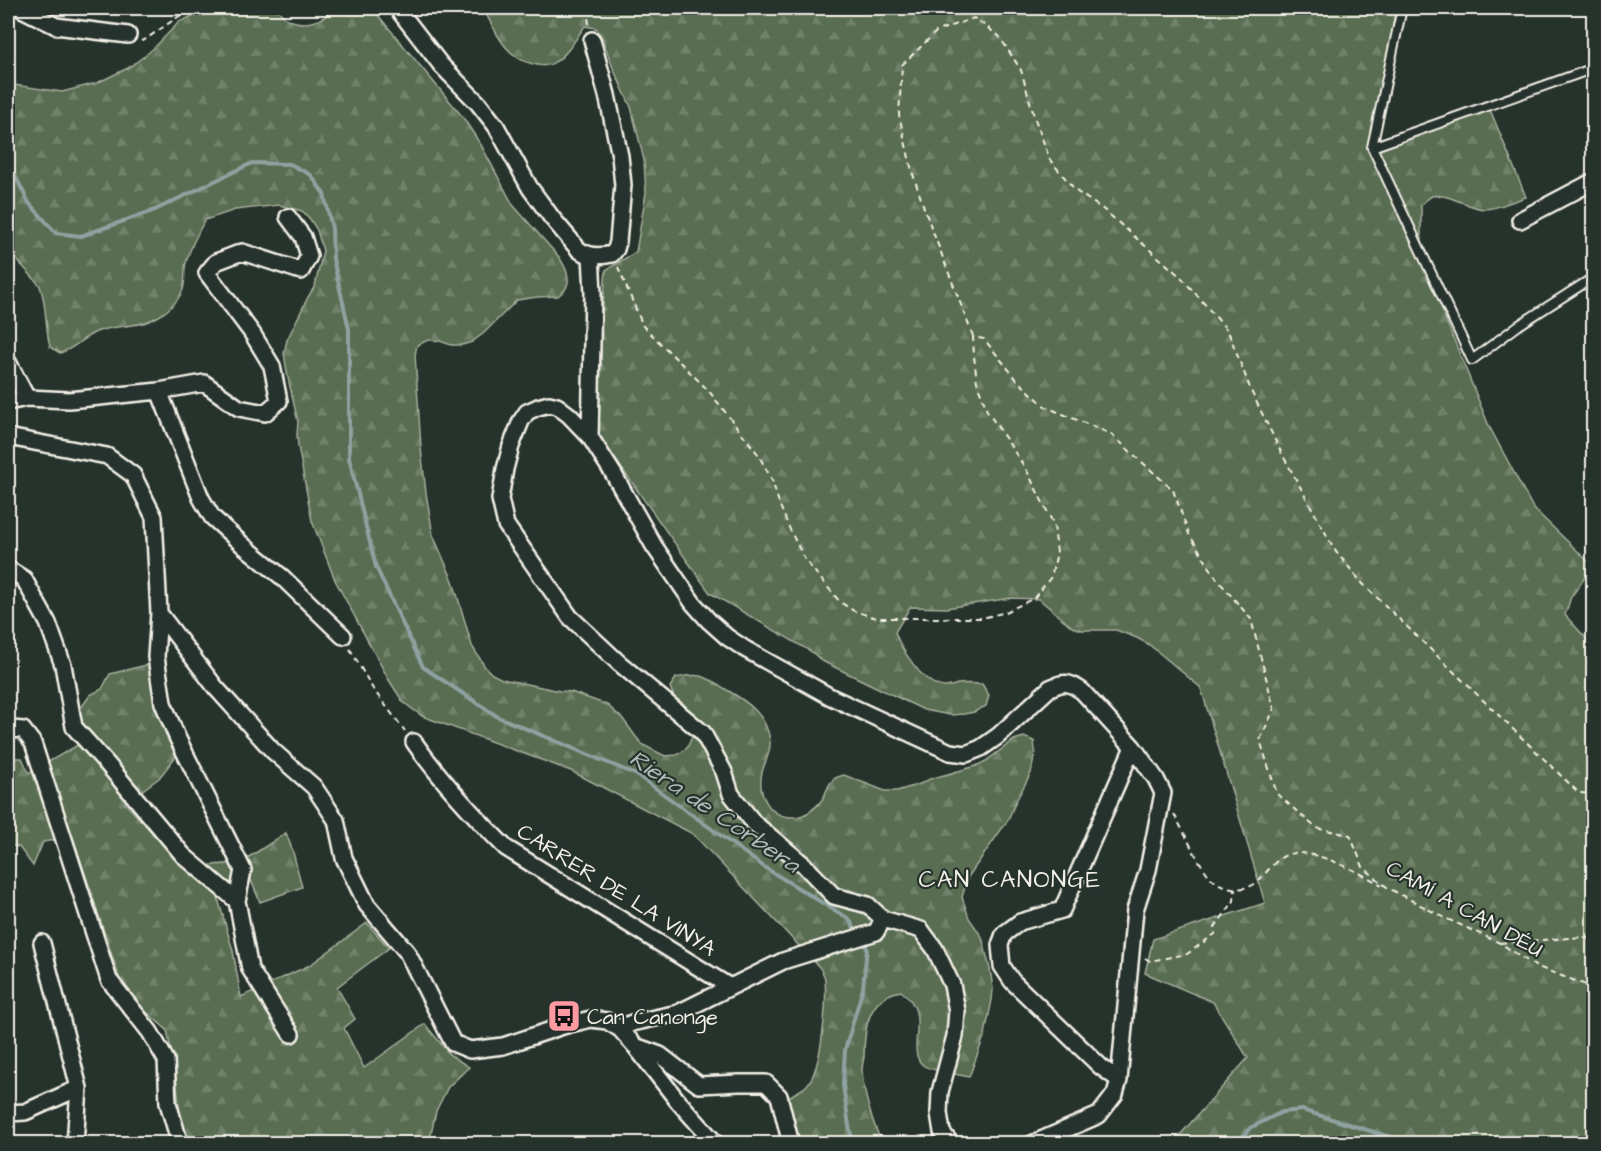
<svg xmlns="http://www.w3.org/2000/svg" width="1601" height="1151" viewBox="0 0 1601 1151" font-family="'Architects Daughter',sans-serif">
<style>
.forest{fill:url(#forest-firs);stroke:#a6af9c;stroke-width:1.5}
.lines{fill:none;stroke-linecap:round;stroke-linejoin:round}
.stream{stroke:#8fa2a2;stroke-width:4}
.service-casing{stroke:#f4f1e8;stroke-width:12}
.minor-casing{stroke:#f4f1e8;stroke-width:20}
.path{stroke:#f4f1e8;stroke-width:2;stroke-dasharray:6 4.5;stroke-linecap:butt}
.service{stroke:#26332d;stroke-width:8}
.minor{stroke:#26332d;stroke-width:15}
.labels{text-anchor:middle;stroke-width:4.5;stroke-linejoin:round;paint-order:stroke}
.street-label{font-size:22px;fill:#f4f1e8;stroke:#26332d}
.poi-label{font-size:22px;fill:#f4f1e8;stroke:#26332d;text-anchor:start}
.water-label{font-size:24px;font-style:italic;fill:#b1bcb9;stroke:#26332d}
.neighbourhood-label{font-size:24px;letter-spacing:1.5px;fill:#f4f1e8;stroke:#26332d}
</style>
<defs>
<pattern id="forest-firs" width="22" height="20" patternUnits="userSpaceOnUse" patternTransform="scale(1.5)"><rect width="22" height="20" fill="#586d51"/><path d="M5 1l3.5 6h-7zM16 11l3.5 6h-7z" fill="#71826a"/></pattern>
</defs>
<rect width="100%" height="100%" fill="#26332d"/>
<filter id="ink" filterUnits="userSpaceOnUse"><feTurbulence type="fractalNoise" baseFrequency=".0167" numOctaves="2"/><feDisplacementMap in="SourceGraphic" scale="12" xChannelSelector="R" yChannelSelector="G"/><feConvolveMatrix kernelMatrix="1 2 1 2 8 2 1 2 1" color-interpolation-filters="sRGB"/></filter>
<g filter="url(#ink)">
<path class="forest" d="M210,8H276C279,11 282,15 286,18C302,28 323,22 334,8H372L462,116L481,145L513,205L559,257C564,265 572,278 566,288C565,291 561,293 558,296L537,297L517,300L484,333L472,342L462,345H451L440,341L428,340L417,345L415,355L421,448L426,493L433,535L453,581L472,646L485,667L492,674L502,679L560,691L571,692L607,705L623,719L636,737L643,745L665,756L677,755L687,748L692,737L693,725L690,714L684,704L674,697L670,687L676,678C702,672 706,677 727,690C748,702 767,715 770,741C771,753 765,761 762,772C757,794 769,818 794,817C804,817 815,809 821,801C826,795 827,786 832,781C835,777 840,776 844,775L885,791H897L920,784L930,779L976,766L986,761L1014,740L1024,737L1034,741L1035,752L1031,773L1016,801L1008,820L968,877L962,897L969,918L982,937L990,969L993,989L992,1000L985,1034L969,1077C960,1075 930,1070 924,1066C903,1050 934,1015 901,991C868,997 864,1028 864,1057C863,1062 862,1066 862,1071C864,1095 872,1121 882,1143H783C783,1134 780,1115 783,1106C787,1094 799,1093 807,1085C822,1069 827,1003 825,980C825,976 822,972 820,968L693,834L571,771L422,716L403,702L389,680L335,580L312,521L298,446L297,435L298,422L288,378L284,353L287,340L308,297L315,286L323,251L317,230L310,219L302,211L279,205L235,210L205,220C197,234 190,248 186,263C183,273 187,284 181,294C171,312 151,323 132,325C120,327 107,327 96,332C82,338 74,349 60,353L50,347C45,327 47,305 40,286C38,282 12,255 8,250V84L62,92L97,83L128,68L147,54L155,47L179,22Z
M483,8H1396L1372,147L1489,107L1526,197C1512,201 1498,209 1484,209C1468,208 1447,192 1432,196C1429,197 1424,202 1421,205V233L1425,257L1445,318L1489,426L1533,508L1593,566L1571,597L1565,615L1593,646V1143H1173L1248,1058L1213,1002L1145,973L1153,939L1265,903L1201,688L1157,651L1148,644L1137,638L1116,630H1082L1072,627L1039,599L1011,598L946,608L910,607L895,632C901,649 923,685 944,687C949,687 954,685 958,684C966,683 974,684 982,684L989,695L986,706L974,712L964,714L950,715L924,710L822,661L812,652L710,593L596,432V385L601,364L600,341L606,270L636,252L646,193L644,160L631,107L613,68L602,38L596,28L585,26C576,38 568,54 555,62C548,67 542,66 533,64C505,58 495,30 483,8Z
M151,664L160,713L177,755L159,778L125,803L193,877L211,865L239,863L257,852L286,833L293,852L302,887L260,902L250,878L217,895L233,951L241,997L310,965L367,923L389,948L337,987L355,1019L344,1028L364,1068L425,1024L450,1055L469,1067L448,1087L436,1111L429,1143H190L182,1135L176,1075L167,1030L124,992L73,837L43,842L33,866L19,847L8,845V758H22L29,773L85,741L79,711L90,695L102,689L110,674Z"/>
<g class="lines">
<path class="stream" d="M8,162L29,203L56,233L81,236L155,210L252,163L290,164L311,175L324,194L332,228L333,259L349,329V458L376,567L423,667L498,717L637,775L767,869L849,919L857,933
M853,1144L849,1126L843,1085L845,1050L863,988L867,948L861,940
M1238,1144L1250,1128L1282,1112L1302,1110L1413,1144"/>
<g class="service-casing">
<path id="service" d="M1402,8L1372,147L1594,68
M1372,147L1472,360L1519,325L1594,277"/>
</g>
<g class="minor-casing">
<path id="minor" d="M20,8L56,26L128,35
M397,8L441,65L478,103L496,126L530,188L552,218L579,250C589,257 600,257 612,254L616,249L618,242L623,185L620,156L607,95L592,40
M1520,220L1594,181
M8,362L27,398
M159,391L201,498L212,517L244,546L282,577L343,636
M8,402L27,398L69,400L159,391L204,383L239,408L265,413L279,401L272,366L252,333L207,273L216,262L242,252L301,271L309,256L303,237L288,217
M8,437L107,456L133,475L154,517L159,613L216,688L273,751L314,787L336,820L344,858L367,905L407,952L453,1043L470,1050L503,1046L566,1025L591,1019L607,1021L620,1029L635,1046L677,1100L716,1144
M590,437L593,293L591,255
M8,569L24,579L48,623L63,665L74,727L108,765L183,855L237,901L250,969L291,1034
M159,613L156,657L163,703L177,737L243,870L237,901
M8,733L12,729L23,730L33,743L109,980L150,1032L166,1060L168,1103L180,1144
M414,742C441,781 473,815 506,848L730,987
M42,943L79,1088L75,1144
M620,1029L632,1023L678,1013L783,961L876,932L883,919
M635,1046L660,1055L699,1085L739,1083H766L779,1096L791,1144
M1119,1080L1101,1067L1012,981L1002,966L1000,945L1004,934L1020,922L1062,910L1133,747
M8,1113L25,1112L79,1088
M951,1144L942,1132L939,1113L940,1092L955,1036L957,1011L952,985L935,949L921,930L883,919L868,905L834,896L803,864L754,823L731,794L724,772L703,733L619,663L570,617L506,525L500,499L505,469L511,446L521,421L527,412L538,407L549,404L557,406L569,415L590,437L613,473L654,546L693,603L709,621L727,637L745,649L831,697L950,752L966,754L981,748L998,736L1050,688C1064,681 1069,682 1082,691L1133,747L1156,779L1163,793L1148,870L1135,910L1119,1080L1115,1094L1099,1115L1032,1144"/>
</g>
<path class="path" d="M586,8L590,28
M141,40L143,41L191,8
M618,267L643,326L708,390L758,454L772,480L780,506L791,532L805,560L840,602L854,611L877,618H982L1006,612L1034,598L1051,577L1057,553L1054,525L1026,469L987,411L977,382L974,356L973,337L984,339L1018,381L1046,407L1111,434L1173,490L1189,534L1217,579L1251,619L1274,709L1260,740L1277,794L1316,828L1350,835L1363,867L1388,888L1443,917L1500,943L1535,966L1594,988
M973,336L925,211L912,171L899,115L902,65L937,31L974,18L999,36L1021,70L1035,119L1050,160L1076,191L1104,210L1181,277L1228,331L1252,393L1282,454L1336,552L1363,584L1579,793L1594,794
M350,649L373,689L405,731
M1174,814C1184,832 1198,863 1211,878C1222,889 1245,893 1257,882C1270,870 1278,853 1297,853C1323,853 1360,873 1382,885
M1500,943L1583,937L1594,939
M1145,958L1150,961L1187,954L1215,934V927L1234,901L1235,889"/>
<use href="#service" class="service"/>
<use href="#minor" class="minor"/>
</g>
</g>
<defs>
<g id="bus-square" transform="scale(1.725)"><rect x="-9" y="-9" width="18" height="18" rx="4" fill="#ff9aa2" stroke="#26332d"/><path d="M-5-6H5V4H4V6H2V4H-2V6H-4V4H-5ZM-3.5-4V0h7V-4ZM-3.5 1.2v1.5H-2V1.2ZM2 1.2v1.5H3.5V1.2Z" fill="#111"/></g>
</defs>
<g fill-rule="evenodd">
<use href="#bus-square" x="564" y="1016"/>
</g>
<g class="labels">
<g class="street-label">
<text transform="translate(617 889) rotate(32)" y="8">CARRER DE LA VINYA</text>
<text transform="translate(1465 908) rotate(29)" y="8">CAMÍ A CAN DÉU</text>
</g>
<g class="poi-label">
<text x="587" y="1024">Can Canonge</text>
</g>
<g class="water-label">
<text transform="translate(715 811) rotate(34)" y="8">Riera de Corbera</text>
</g>
<g class="neighbourhood-label">
<text x="1010" y="887">CAN CANONGE</text>
</g>
</g>
<rect width="1601" height="1151" fill="none" stroke="#26332d" stroke-width="30"/>
<rect x="15" y="15" width="1571" height="1121" fill="none" stroke="#f4f1e8" stroke-width="2" filter="url(#ink)"/>
</svg>
